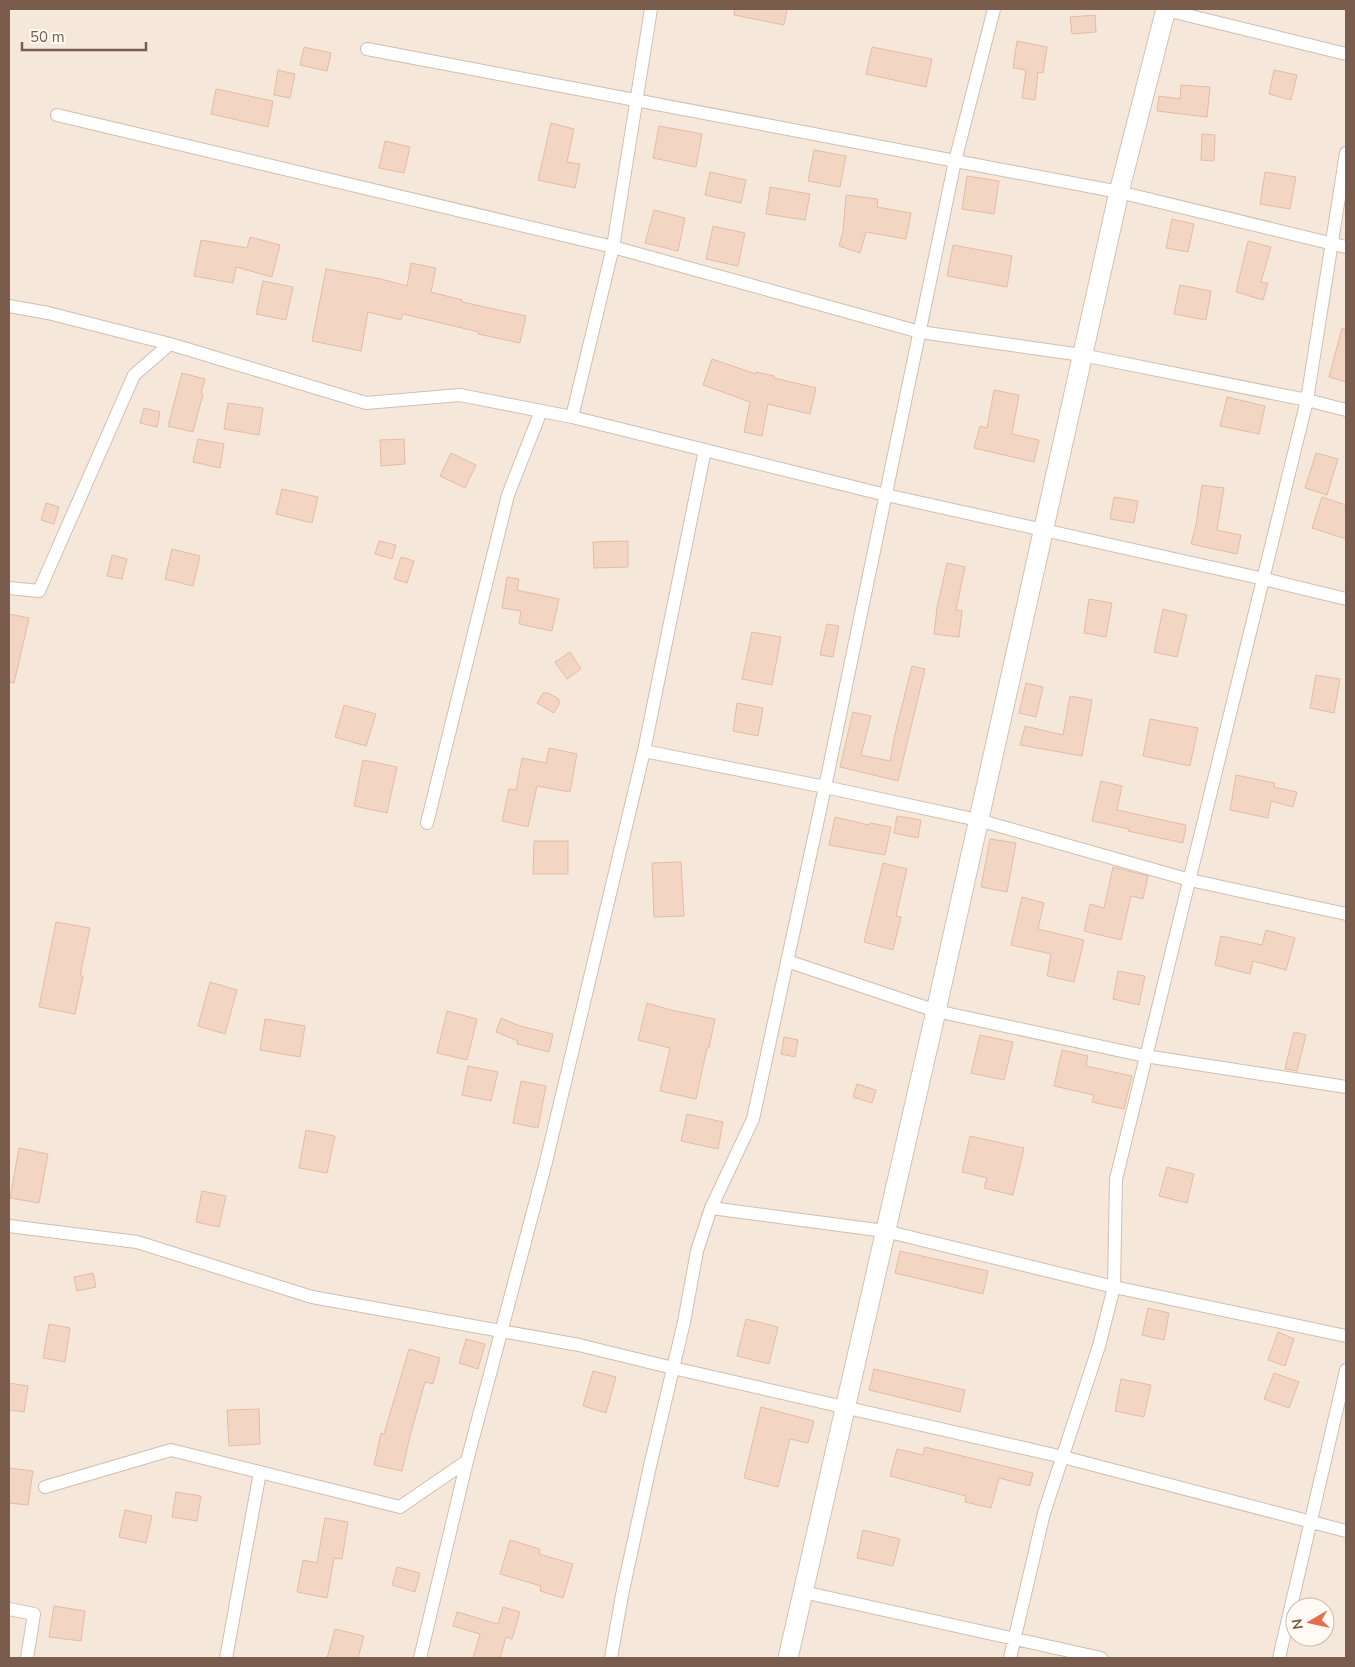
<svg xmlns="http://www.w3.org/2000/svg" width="1355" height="1667" viewBox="0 0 1355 1667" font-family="'Nunito Sans',sans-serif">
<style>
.residential{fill:#f5e8da;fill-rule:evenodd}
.building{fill:#f3d5c3;stroke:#e6bba3}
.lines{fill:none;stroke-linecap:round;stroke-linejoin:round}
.street-casing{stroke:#d1beb0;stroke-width:14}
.secondary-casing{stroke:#d6c0b0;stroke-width:21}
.street{stroke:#fff;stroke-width:12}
.secondary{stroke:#fff;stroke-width:19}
</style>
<rect width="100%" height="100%" fill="#fdf6ec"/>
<path class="residential" d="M9,9H1346V1658H9ZM1295,1607H1325V1637H1295Z"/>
<path class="building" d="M735,9H787L784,25L734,15Z
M1095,15L1096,32L1072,34L1070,17Z
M1017,41L1047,47L1043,73L1038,72L1035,100L1022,98L1026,70L1013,68Z
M304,47L331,53L327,71L300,65Z
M872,47L932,59L926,87L866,74Z
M278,70L295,74L290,98L274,95Z
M1274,70L1297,75L1291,100L1269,94Z
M1181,85L1210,87L1207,117L1157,111L1159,96L1180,99Z
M216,89L273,101L268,127L211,114Z
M551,123L574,129L567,162L580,164L575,188L538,180Z
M659,126L702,134L696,167L653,158Z
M1202,134L1215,135L1214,161L1201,160Z
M385,141L410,147L404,173L379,168Z
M814,150L846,156L840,187L808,181Z
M710,172L746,180L741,203L705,195Z
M1265,172L1296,177L1290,209L1260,204Z
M967,176L999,181L994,214L962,209Z
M770,187L810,194L805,220L766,214Z
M846,195L878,199L877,207L911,213L906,239L866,232L860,253L839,246L843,231Z
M654,210L685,218L678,251L645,243Z
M1172,219L1194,224L1188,252L1166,248Z
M713,226L745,233L738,266L706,259Z
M250,237L280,245L272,277L236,267L233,283L194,276L201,240L247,248Z
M1248,241L1271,247L1261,282L1268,283L1263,300L1236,292Z
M953,245L1012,256L1007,287L947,276Z
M411,263L436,268L431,292L462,300V302L526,316L520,343L478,334L479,332L403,314L401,320L368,312L361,351L312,341L326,269L381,279L407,286Z
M263,281L293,287L286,320L256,314Z
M1180,285L1211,291L1206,320L1174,314Z
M1342,328L1346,329V382L1329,377Z
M712,359L756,374V372L774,376V378L816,388L810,414L768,404L762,436L744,432L750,402L703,385Z
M182,373L205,379L201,393L203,394L193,432L168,426Z
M994,390L1019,395L1012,434L1039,440L1034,462L974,448L980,426L987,428Z
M1227,397L1265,406L1259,434L1220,426Z
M228,403L263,408L259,435L224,429Z
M144,408L160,412L157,427L140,423Z
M198,439L224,444L220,468L193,462Z
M404,439L405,464L381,466L380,440Z
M451,453L476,465L465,488L440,476Z
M1316,453L1338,459L1327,495L1305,488Z
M1202,485L1224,488L1217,530L1241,535L1237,554L1191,544L1196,525Z
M282,489L318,497L312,523L276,514Z
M1114,497L1138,501L1134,523L1110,519Z
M1322,497L1346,505V539L1312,528Z
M46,503L59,507L54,524L41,520Z
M379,541L396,545L392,559L375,554Z
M628,541V567L594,568L593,542Z
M172,549L200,556L193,586L165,579Z
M112,555L127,559L122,579L107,576Z
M401,557L414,561L407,583L394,579Z
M947,563L965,567L956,610L962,611L959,637L934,634L937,608Z
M507,577L519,579L517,590L559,599L552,631L519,624L521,611L502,608Z
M1089,599L1112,603L1106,637L1084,633Z
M1163,609L1187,615L1177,657L1154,652Z
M9,614L29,618L14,683L9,682Z
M827,624L839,626L833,657L820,655Z
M752,632L781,637L772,685L742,679Z
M570,652L581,669L567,679L555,662Z
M912,666L925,669L898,781L840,767L853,712L871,716L861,755L890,761L895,734Z
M1316,675L1340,679L1334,713L1310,708Z
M1026,683L1043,687L1036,717L1019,713Z
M543,693H548L559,699V704L554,713L537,703Z
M1070,696L1092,700L1082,756L1020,745L1025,726L1063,735Z
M737,703L763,708L758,736L733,731Z
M344,705L376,714L366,746L335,737Z
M1150,719L1198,728L1190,766L1143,756Z
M549,748L577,754L570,792L537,786L528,827L502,821L509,789L516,790L522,758L546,763Z
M363,760L397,767L387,813L354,806Z
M1236,775L1275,783L1274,787L1297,792L1293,807L1271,801L1268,818L1230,810Z
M1101,781L1122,786L1117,810L1186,825L1183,843L1128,831L1129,829L1092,821Z
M897,816L921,820L918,838L894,833Z
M835,817L869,825L870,823L891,827L885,855L829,845Z
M990,839L1016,843L1007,892L981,887Z
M534,841H568V874H533Z
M681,862L684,916L654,917L652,863Z
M883,863L907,869L896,916L901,917L893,950L864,942Z
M1113,867L1148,876L1143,899L1131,896L1121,940L1084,931L1090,904L1104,908Z
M1022,897L1044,903L1038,929L1084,940L1074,982L1047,976L1051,954L1011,945Z
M56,922L90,928L80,976H83L75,1014L39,1007Z
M1266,930L1295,938L1286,970L1253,961L1250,974L1215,965L1221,936L1262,945Z
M1118,971L1145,976L1139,1005L1113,999Z
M210,982L237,990L225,1034L198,1026Z
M647,1003L671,1010L715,1019L709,1048H707L696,1099L660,1091L670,1048L638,1040Z
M447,1011L477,1019L467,1060L437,1053Z
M501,1018L520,1026L553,1034L549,1052L517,1044L518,1041L496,1032Z
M265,1019L305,1026L300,1057L260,1050Z
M1294,1032L1306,1035L1297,1071L1285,1069Z
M980,1035L1013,1042L1004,1080L971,1073Z
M784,1037L798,1040L795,1057L781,1054Z
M1062,1050L1088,1056L1086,1066L1132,1076L1124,1109L1092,1102L1094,1095L1054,1086Z
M468,1066L498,1072L491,1101L462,1095Z
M521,1081L546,1086L538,1128L513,1123Z
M857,1084L876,1090L872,1103L853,1097Z
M687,1114L723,1122L718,1149L681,1141Z
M306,1130L335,1136L327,1173L299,1168Z
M970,1136L1024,1148L1013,1195L984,1188L987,1178L962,1172Z
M19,1148L48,1154L39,1203L10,1198Z
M1167,1167L1194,1174L1187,1203L1159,1196Z
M202,1191L226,1196L219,1227L196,1222Z
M900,1251L988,1271L983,1294L895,1273Z
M93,1273L96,1287L77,1291L74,1277Z
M1148,1308L1169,1313L1164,1340L1142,1335Z
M746,1319L778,1327L769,1364L737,1356Z
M49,1324L70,1328L65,1362L43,1358Z
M1278,1332L1294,1339L1285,1366L1268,1360Z
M466,1339L485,1344L478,1369L459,1363Z
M409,1349L440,1358L433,1384L425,1382L410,1436L402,1471L374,1465L381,1433L384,1434Z
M874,1369L965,1390L960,1412L869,1390Z
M593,1371L616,1377L606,1413L583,1406Z
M1274,1373L1299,1382L1289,1408L1264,1399Z
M1121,1379L1151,1385L1144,1417L1115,1411Z
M9,1383L28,1386L24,1412L9,1410Z
M761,1407L814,1421L808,1443L790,1439L778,1487L744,1478Z
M259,1409L260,1444L229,1446L227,1410Z
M925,1447L1033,1473L1030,1486L999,1478L991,1508L965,1502L966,1496L890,1476L897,1449L923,1455Z
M9,1468L33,1471L28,1505L9,1503Z
M176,1492L201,1496L197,1521L172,1517Z
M125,1510L152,1516L146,1543L119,1537Z
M325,1518L348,1522L342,1559L334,1558L327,1598L297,1592L303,1560L317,1563Z
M863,1530L900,1539L893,1566L857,1558Z
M510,1540L540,1549L539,1554L573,1564L563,1598L540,1591L541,1586L500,1574Z
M397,1567L420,1573L415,1592L392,1585Z
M54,1606L85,1611L81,1641L49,1637Z
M503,1607L520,1612L512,1639L506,1637L500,1658H473L480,1634L453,1626L457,1612L498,1624Z
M335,1629L364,1636L358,1658H327Z"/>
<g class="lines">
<g class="street-casing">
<path id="street" d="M1162,9L1346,54
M367,49L1119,192L1346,247
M57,115L613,247L920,332L1082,355L1307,400L1346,410
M9,306L48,313L170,344L366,403L460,395L572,417L886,495L1264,579L1346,599
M572,417L613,247L651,9
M9,588L39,591L134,375L170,344
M644,751L825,787L978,820L1190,880L1346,914
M427,823L508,495L541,411
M787,961L936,1011L1145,1056L1346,1087
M711,1208L885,1231L1114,1287L1346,1336
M9,1226L137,1242L312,1297L579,1345L673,1368L1063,1457L1346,1531
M45,1487L171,1450L400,1507L467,1461L545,1166L644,751L705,450
M803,1592L1101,1658
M9,1609L34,1614L27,1658
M226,1658L260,1472
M420,1658L467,1461
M611,1658L622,1595L650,1466L684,1322L697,1251L711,1208L753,1119L825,787L955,161L994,9
M1010,1658L1044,1513L1099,1346L1114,1287L1116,1179L1307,400L1346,153
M1279,1658L1346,1370"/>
</g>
<g class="secondary-casing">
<path id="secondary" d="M788,1658L936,1011L1119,192L1166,9"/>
</g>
<use href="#street" class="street"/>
<use href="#secondary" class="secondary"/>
</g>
<rect width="1355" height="1667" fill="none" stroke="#7a5c4d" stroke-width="20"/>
<g transform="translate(1310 1622) rotate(261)"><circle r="24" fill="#fffaf3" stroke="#cabbb1"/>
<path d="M0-4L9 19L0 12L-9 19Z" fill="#e76f51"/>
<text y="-8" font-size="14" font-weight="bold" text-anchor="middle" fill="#7a5c4d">N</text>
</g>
<path d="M22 42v8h124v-8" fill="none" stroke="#7a5c4d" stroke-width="2.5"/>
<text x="30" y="42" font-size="15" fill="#7a5c4d" stroke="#fffaf3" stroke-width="4" paint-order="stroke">50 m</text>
</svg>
